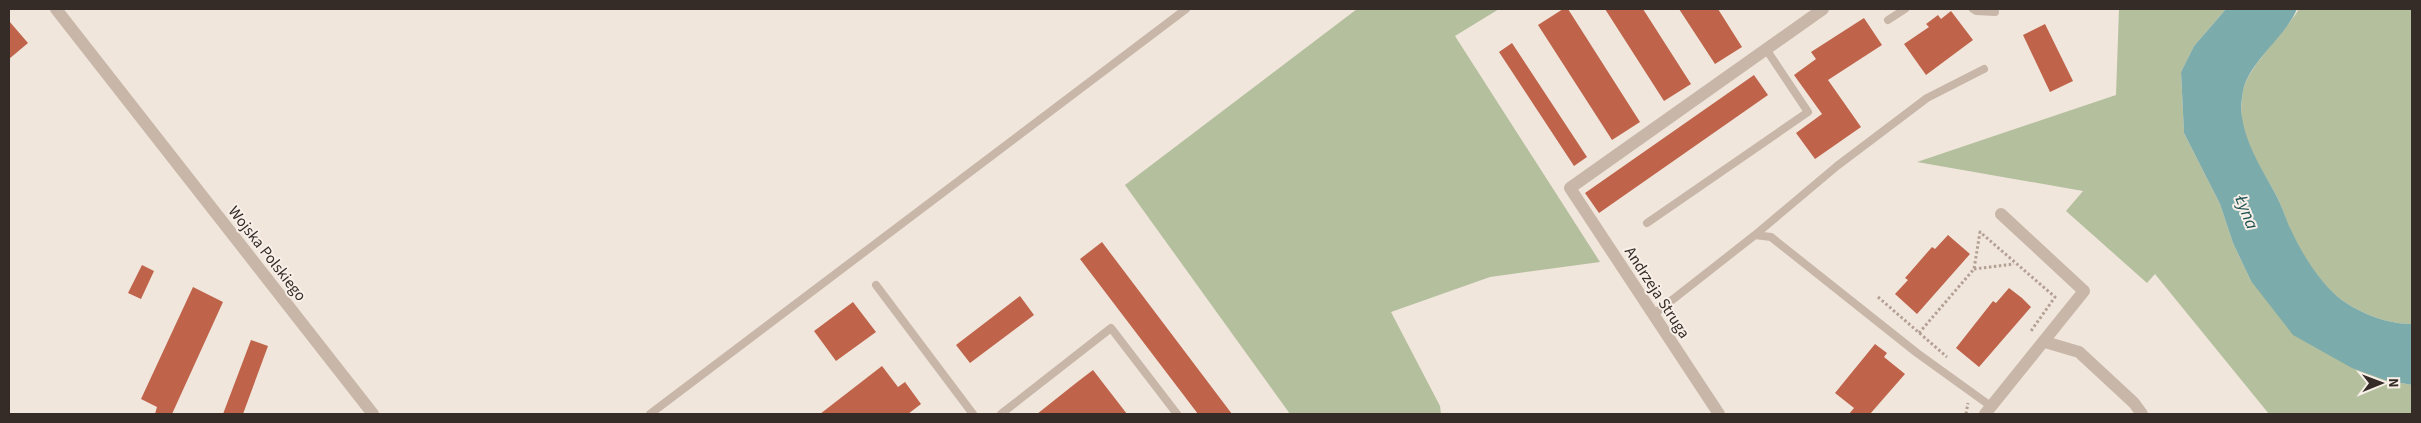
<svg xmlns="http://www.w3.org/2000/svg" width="2421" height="423" viewBox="0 0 2421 423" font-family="'Source Sans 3',sans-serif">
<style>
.green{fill:#b4bf9d}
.water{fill:#7cabac}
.building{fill:#bf644b}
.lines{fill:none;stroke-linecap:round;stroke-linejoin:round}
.path{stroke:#b4a093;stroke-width:3;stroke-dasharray:2.5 2.5;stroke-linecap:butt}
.service{stroke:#c8b6a8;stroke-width:8}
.minor{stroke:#c8b6a8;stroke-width:12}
.labels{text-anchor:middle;stroke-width:4;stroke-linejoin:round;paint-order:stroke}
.street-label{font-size:16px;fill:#352c28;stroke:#f8f0e8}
.water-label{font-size:18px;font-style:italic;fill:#205254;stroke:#f8f0e8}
</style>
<rect width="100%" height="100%" fill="#f0e6dc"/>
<path class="green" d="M1357,9H1499L1455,36L1600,262L1490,277L1391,312L1440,406L1441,414H1290L1125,185Z
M2119,9H2226L2194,46L2181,72L2184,133L2220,204L2233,243L2251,281L2385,380L2412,385V414H2269L2155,274L2147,283L2066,211L2083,191L1917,162L2116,95Z
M2299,9H2412V324C2387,324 2358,313 2338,297C2319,282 2302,254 2291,232C2286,221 2283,208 2277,197C2264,172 2245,146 2241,117C2241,109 2242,98 2243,90C2248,67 2285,32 2299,9Z"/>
<path class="water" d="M2226,9H2297C2286,36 2248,63 2243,91C2242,98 2240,110 2242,117C2246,146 2264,172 2277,197C2283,208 2286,221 2292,232C2302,254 2320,282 2338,297C2358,313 2387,324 2412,324V385L2385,380L2352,368L2293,335L2251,281L2233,243L2220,204L2184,133L2181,72L2194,46Z"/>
<path class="building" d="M1563,9H1568L1640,122L1612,140L1538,25Z
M1605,9H1643L1691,84L1664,101Z
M1679,9H1718L1742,47L1715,64Z
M1951,11L1973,40L1926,75L1904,44L1929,27L1926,24L1938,15L1941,19Z
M1864,18L1882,45L1828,80L1861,127L1815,159L1796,133L1822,114L1794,75L1816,59L1811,52Z
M9,21L28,43L9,59Z
M2045,24L2073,81L2050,92L2023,35Z
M1512,43L1587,157L1574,166L1499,52Z
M1754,75L1768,95L1599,213L1585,193Z
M1948,235L1970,254L1917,314L1895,294L1908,280L1905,278L1932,247L1935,249Z
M1102,242L1232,414H1198L1080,259Z
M142,265L154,271L141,299L128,293Z
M193,287L223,302L172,414H155L157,407L141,399Z
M2009,288L2022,298L2031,307L1979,367L1956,348L1993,301L1996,303Z
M1020,296L1034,315L970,363L956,345Z
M853,302L876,332L836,361L814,331Z
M251,340L268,346L243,414H223Z
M1875,344L1887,353L1884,357L1905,374L1870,414H1849L1854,408L1835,393Z
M882,366L898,387L905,382L921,404L908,414H820Z
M1093,370L1127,414H1037L1076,383Z"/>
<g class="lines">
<path class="path" d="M1974,269L2014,264
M1878,297L1947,357
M1919,333L1974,269L1980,232L2055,297L2031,331
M1966,414L1968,403"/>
<path class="service" d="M1973,9L1976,11L1995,12
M1888,20L1905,9
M1647,223L1808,112L1766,49
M1755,235L1837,166L1927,98L1984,69
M876,285L973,414
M1653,315L1755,235L1771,237L1917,353L1992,407
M650,414L1186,9
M1001,414L1111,328L1177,414"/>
<path class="minor" d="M56,9L373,414
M2045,342L2079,352L2134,403L2142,414
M1719,414L1570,188L1823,9
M1985,414L2084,291L2001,214"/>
</g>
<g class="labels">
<g class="street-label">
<text transform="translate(268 253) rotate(52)" y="6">Wojska Polskiego</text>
<text transform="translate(1658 292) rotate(57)" y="6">Andrzeja Struga</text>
</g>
<g class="water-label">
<text transform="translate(2247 212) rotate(68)" y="6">Łyna</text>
</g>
</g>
<rect width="2421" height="423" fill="none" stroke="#352c28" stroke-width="20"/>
<g transform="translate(2381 383) rotate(89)" stroke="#f8f0e8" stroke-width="4" paint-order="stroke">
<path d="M0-4L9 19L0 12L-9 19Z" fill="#352c28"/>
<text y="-8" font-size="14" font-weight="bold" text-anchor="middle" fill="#352c28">N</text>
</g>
</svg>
